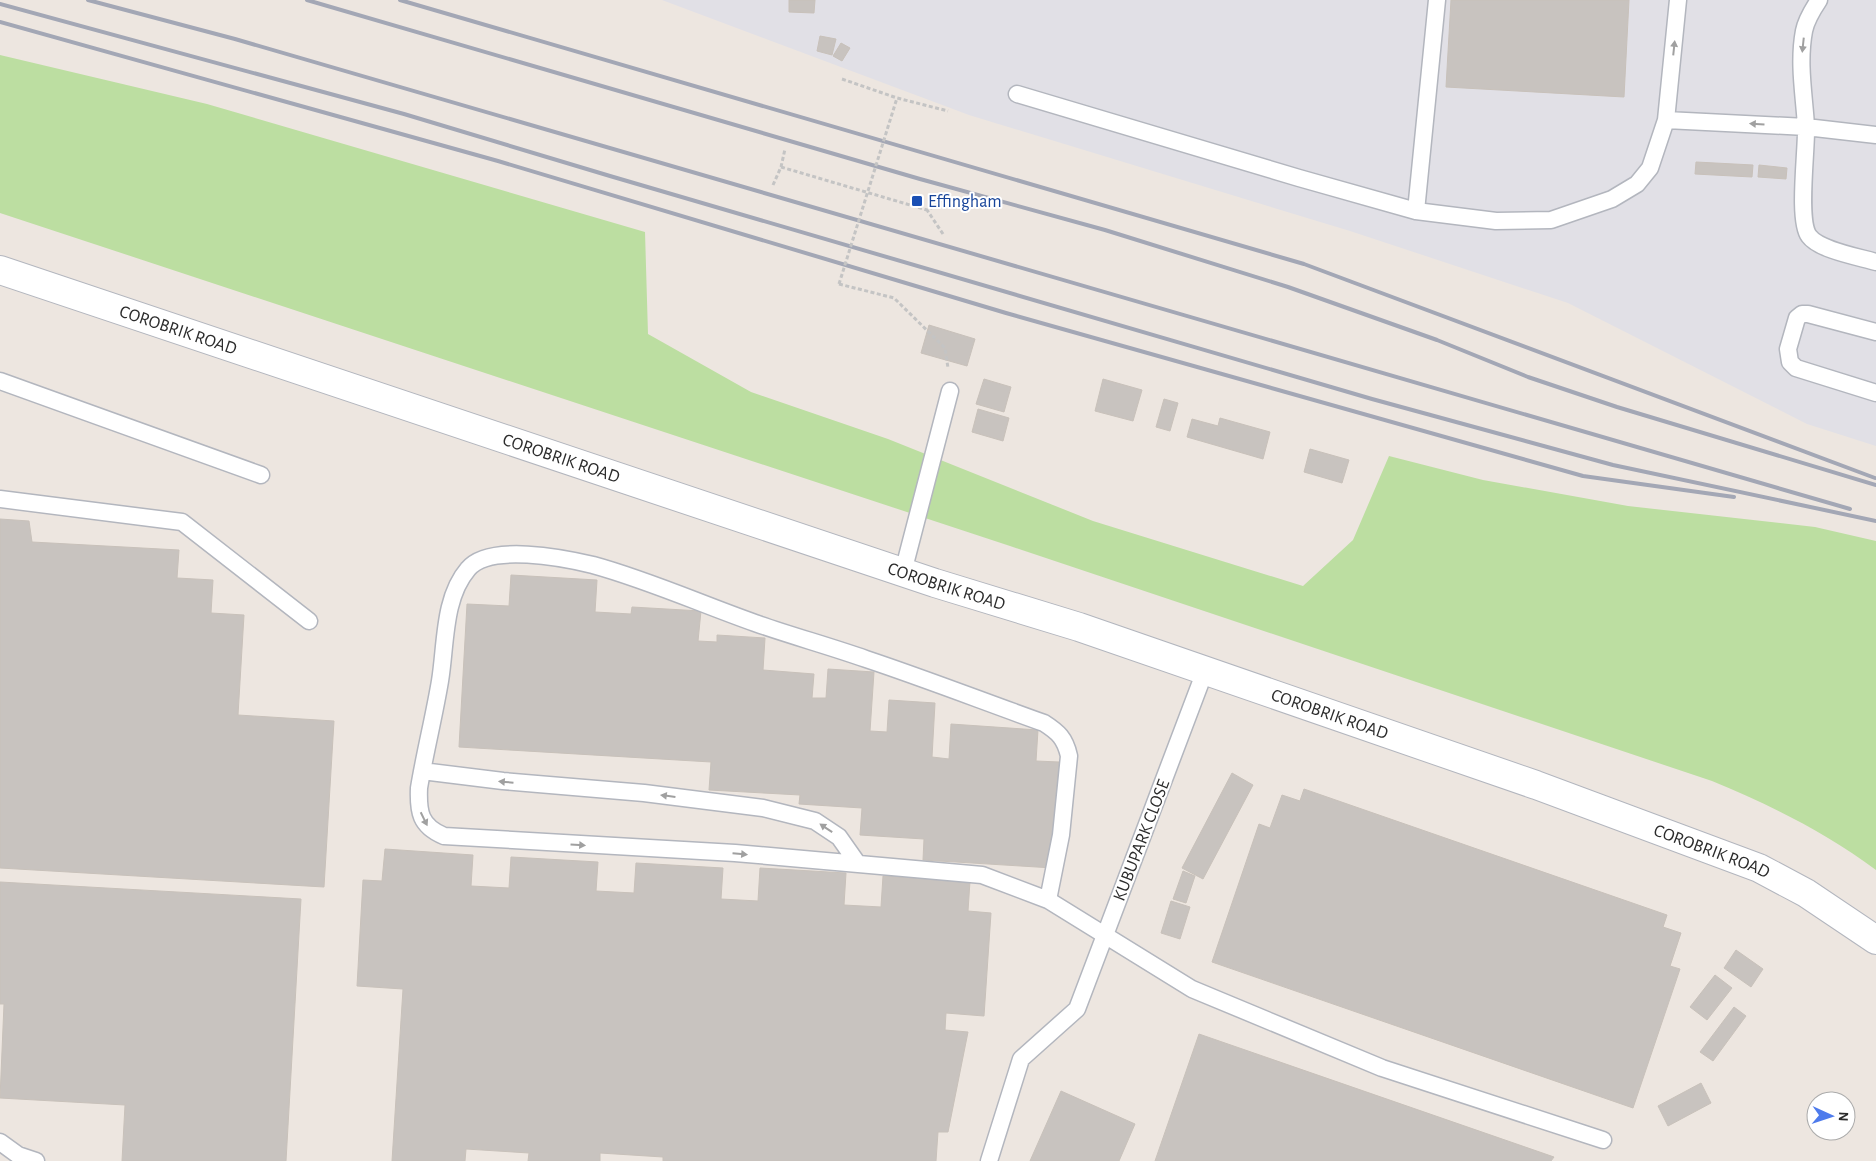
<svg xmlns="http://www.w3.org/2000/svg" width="1876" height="1161" viewBox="0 0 1876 1161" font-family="'Alegreya Sans',sans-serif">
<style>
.industrial{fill:#e1e0e6}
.green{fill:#bcdea1}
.building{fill:#c8c3bf;stroke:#c8c1ba}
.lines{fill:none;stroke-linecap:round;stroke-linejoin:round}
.lane-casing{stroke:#b3b6be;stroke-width:19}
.secondary-casing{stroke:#b3b6be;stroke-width:30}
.path{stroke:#c4c4c4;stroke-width:3;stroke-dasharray:4 2.5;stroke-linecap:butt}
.lane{stroke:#fff;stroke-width:16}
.secondary{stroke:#fff;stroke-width:28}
.rail{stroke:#a3a7b5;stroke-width:4}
.path-bridge{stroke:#c4c4c4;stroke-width:3;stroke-dasharray:4 2.5;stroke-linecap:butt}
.oneway{fill:#a0a0a0}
.transit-dot{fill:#1a4fb4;stroke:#fff;stroke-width:2}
.labels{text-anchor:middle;stroke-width:4;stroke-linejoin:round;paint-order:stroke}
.transit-label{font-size:18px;fill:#164399;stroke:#fff;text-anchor:start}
.street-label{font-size:18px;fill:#2c2c2c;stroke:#fff}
</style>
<rect width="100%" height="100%" fill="#ede6e0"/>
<path class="industrial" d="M662,0H1876V446L1807,424L1568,303L1350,231L969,115Z"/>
<path class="green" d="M0,55L207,104L645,232L648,334L751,392L888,439L1093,521L1303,586L1353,540L1389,456L1483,480L1628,506L1815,527L1876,541V870C1825,832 1770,805 1712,781L1010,546L0,213Z"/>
<path class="building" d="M789,0H815L814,13L789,12Z
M1451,0H1629L1624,97L1446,87Z
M820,36L836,39L832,55L817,51Z
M841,43L850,48L842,61L833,56Z
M1696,162L1753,165L1752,177L1695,174Z
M1759,165L1787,168L1786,179L1758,177Z
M929,325L975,339L967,366L921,353Z
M984,379L1011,387L1004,412L976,404Z
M1103,379L1142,390L1133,421L1095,411Z
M1164,399L1178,403L1170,431L1156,427Z
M978,409L1009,418L1003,441L972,432Z
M1220,418L1270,432L1263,459L1187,437L1192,419L1218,426Z
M1310,449L1349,460L1342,483L1304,472Z
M0,519L29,521L32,542L179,550L177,578L213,580L211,613L244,615L238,715L334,721L324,887L0,868Z
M511,575L597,580L595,612L631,614L632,607L701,611L698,641L717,642V635L765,638L763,670L814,674L812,698H826L828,669L874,672L870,731L887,732L889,700L935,703L932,757L949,759L951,724L1038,730L1036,761L1059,762L1053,868L923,860L924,839L860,835L862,808L799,804L800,795L709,790L711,762L459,747L467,604L509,606Z
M1232,773L1253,785L1203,879L1182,868Z
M1304,789L1667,915L1663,927L1681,933L1670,966L1680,969L1633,1108L1212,962L1259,824L1270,828L1282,795L1300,801Z
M385,849L473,855L471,886L509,888L511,857L598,862L596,891L634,893L636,863L723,868L721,899L758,901L760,868L846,873L844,905L881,907L883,876L970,881L968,911L991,913L984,1016L946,1013L945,1030L968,1032L948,1132H938L936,1161H663V1157L600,1153V1161H528L529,1153L466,1149L465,1161H392L403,989L357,986L363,880L382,881Z
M1183,871L1195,876L1186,903L1173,899Z
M0,882L301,899L286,1161H122L125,1105L0,1098L4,1004H0Z
M1171,901L1190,907L1180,939L1161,933Z
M1736,950L1763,969L1751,987L1724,968Z
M1715,975L1732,988L1707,1020L1690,1007Z
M1734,1007L1746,1016L1713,1061L1700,1052Z
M1199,1034L1554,1157L1551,1161H1155Z
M1701,1083L1711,1103L1668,1126L1658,1106Z
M1061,1091L1135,1124L1119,1161H1030Z"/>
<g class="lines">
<g class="lane-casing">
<path id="lane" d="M1678,0L1666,120L1806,127L1876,135
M1819,0C1813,9 1806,20 1804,31C1798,63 1804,94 1806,126C1807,149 1797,220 1809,236C1819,250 1859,257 1876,262
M1017,94L1299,178L1416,211L1496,221L1551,220L1612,199L1637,184L1650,168L1666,120
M1416,211L1437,0
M1876,332L1808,314H1802L1797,318L1788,349L1790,362L1796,368L1876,393
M0,381L261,475
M0,499L182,522L309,621
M903,572L950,391
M422,771L503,781L644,793L763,808L815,821L839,837L858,864
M1048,900L1061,835L1069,756C1065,738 1058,732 1044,723C985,702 926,679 866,659C829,646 792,636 755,623C701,604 648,580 593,565C564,558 489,543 468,569C443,598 446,645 440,681C434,717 425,752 419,788C418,812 420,826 444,836L735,853L982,875L1048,900L1192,989L1382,1068L1603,1140
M0,1142L18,1155L36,1161
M989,1161L1021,1059L1077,1009L1205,671"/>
</g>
<g class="secondary-casing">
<g id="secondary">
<path id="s1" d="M0,270L935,583L1079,627L1536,785L1759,868L1806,893L1876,940"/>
</g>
</g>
<path class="path" d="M842,79L897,98L948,111
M781,167L927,210
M773,185L781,167L785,149
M943,234L927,210L951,198
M839,284L894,298L945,348L948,368"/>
<use href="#lane" class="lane"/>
<use href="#secondary" class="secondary"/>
<path class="rail" d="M88,0L235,39L1850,509
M307,0L920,179L1105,230L1288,287L1437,340L1528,377L1617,407L1876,485
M400,0L1304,264L1875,478
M0,4L404,114L610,176L1372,399L1613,465L1876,521
M0,22L498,161L1006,313L1583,476L1734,497"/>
<path class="path-bridge" d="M839,284L897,98"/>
</g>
<defs><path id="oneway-solid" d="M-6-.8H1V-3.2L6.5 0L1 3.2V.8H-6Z" transform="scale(1.25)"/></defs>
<g class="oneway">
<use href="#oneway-solid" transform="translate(1803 45) rotate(96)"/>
<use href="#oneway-solid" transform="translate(1674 48) rotate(-84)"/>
<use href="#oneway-solid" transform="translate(1757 124) rotate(-177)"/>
<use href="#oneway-solid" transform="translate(506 782) rotate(-175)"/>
<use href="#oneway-solid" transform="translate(668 796) rotate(-173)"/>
<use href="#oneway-solid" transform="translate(424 819) rotate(64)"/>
<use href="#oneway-solid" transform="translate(826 828) rotate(-146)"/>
<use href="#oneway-solid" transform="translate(578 845) rotate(4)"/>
<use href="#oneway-solid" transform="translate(740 854) rotate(5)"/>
</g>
<rect class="transit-dot" x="911" y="195" width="12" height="12" rx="2.5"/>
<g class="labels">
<g class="transit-label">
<text x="928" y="207">Effingham</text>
</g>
<g class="street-label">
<text dy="6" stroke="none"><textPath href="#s1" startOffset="188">COROBRIK ROAD</textPath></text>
<text dy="6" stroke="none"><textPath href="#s1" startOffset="592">COROBRIK ROAD</textPath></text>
<text dy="6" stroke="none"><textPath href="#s1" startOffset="998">COROBRIK ROAD</textPath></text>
<text dy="6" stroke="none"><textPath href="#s1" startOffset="1402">COROBRIK ROAD</textPath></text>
<text transform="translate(1141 840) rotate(-69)" y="6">KUBUPARK CLOSE</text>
<text dy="6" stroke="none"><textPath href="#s1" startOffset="1808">COROBRIK ROAD</textPath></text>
</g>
</g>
<g transform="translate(1831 1116) rotate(93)"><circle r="24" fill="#ffffff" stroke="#ababab"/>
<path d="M0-4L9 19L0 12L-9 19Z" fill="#4e7bec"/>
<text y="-8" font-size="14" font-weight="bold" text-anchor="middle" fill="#2c2c2c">N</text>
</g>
</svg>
